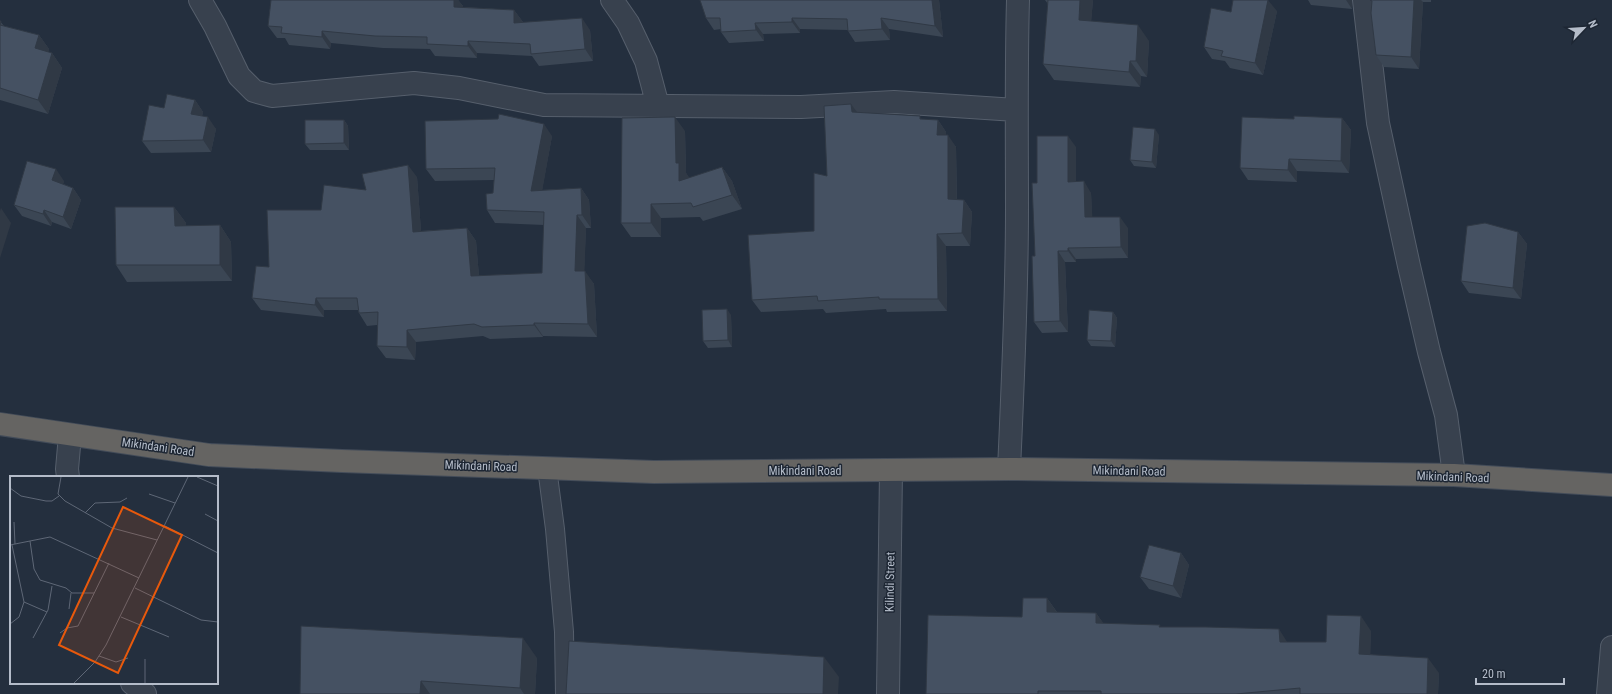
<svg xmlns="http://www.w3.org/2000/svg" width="1612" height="694" viewBox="0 0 1612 694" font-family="'Roboto Condensed',sans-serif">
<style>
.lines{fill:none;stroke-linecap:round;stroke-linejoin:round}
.service-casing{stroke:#565f6c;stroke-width:20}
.minor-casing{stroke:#565f6c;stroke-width:24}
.trunk-casing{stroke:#434c59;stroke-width:24}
.service{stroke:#38414e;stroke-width:18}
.minor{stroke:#38414e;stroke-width:22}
.trunk{stroke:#656462;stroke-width:22}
.wall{fill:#3b4654}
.shaded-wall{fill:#303945}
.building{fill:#455162;stroke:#303945}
.labels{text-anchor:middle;stroke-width:3;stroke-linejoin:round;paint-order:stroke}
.street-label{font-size:12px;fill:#b4bcc9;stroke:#1d2633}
.inset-road{fill:none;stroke:#5e6776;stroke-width:1}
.view{fill:#e8590c;fill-opacity:0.15;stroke:#e8590c;stroke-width:2}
.inset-edge{fill:none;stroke:#b4bcc9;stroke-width:2}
</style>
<rect width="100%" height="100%" fill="#242f3e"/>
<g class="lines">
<g class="service-casing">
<path id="service" d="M547,468L555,529L564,632L565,694"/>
</g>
<g class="minor-casing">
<path id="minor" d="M200,0L215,26L239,76L254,91L272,96L414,83L459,88L544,105L801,107L894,102L1016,110
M612,0L628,23L646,61L658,106
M1364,0L1378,123L1409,266L1429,352L1446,415L1454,475
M1009,469C1013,383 1017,296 1017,209C1017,139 1016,70 1018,0
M68,477L67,469L70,435
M132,683L145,694
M888,694L891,471
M1608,694L1612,647"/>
</g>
<g class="trunk-casing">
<path id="trunk" d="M0,424L209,455L342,461L654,472L1009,469L1454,475L1612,485"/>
</g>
<use href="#service" class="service"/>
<use href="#minor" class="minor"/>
<use href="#trunk" class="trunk"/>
</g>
<path class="wall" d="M271,0H458L463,6V7L514,10L523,22L590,30L593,61L539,66L532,56L477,53V58L435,56L430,49L383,48L331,43L330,49L289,45L285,38H277L268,26Z
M939,0L943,37L889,29L890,40L855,42L848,31V30L800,29V33L763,34L764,41L729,43L721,32V29L714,30L706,18Z
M1045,0H1093L1091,21L1149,41L1147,77L1141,76L1140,87L1054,80L1043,64L1048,4Z
M1308,0H1352V9L1311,5Z
M1370,0H1431V2H1423L1419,69L1384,67L1376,55L1372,3Z
M1277,11L1263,75L1230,68L1225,61L1212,59L1204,47L1231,12Z
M0,21L4,26L39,35L49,49L48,52L52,53L62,68L48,114L0,100Z
M195,100L203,112L202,116L216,129L211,152L151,153L142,141L164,108Z
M851,104L857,113L923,119L938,120L946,132V135L956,147L957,200H964L972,212L970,246H946L947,311L887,312L886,309L826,313L823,309L761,312L752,300L814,231L827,176Z
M1342,118L1351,130L1349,173L1297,171V182L1248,180L1240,168L1294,119Z
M344,120L348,126L349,150H310L305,144Z
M685,131L686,173L689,178L722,167L732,181L742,209L703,221L700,217L661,218V237H631L621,223Z
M1159,135L1156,168L1134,166L1130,160Z
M552,136L542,190L581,188L589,200L591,228H586L584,271L594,284L597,337L543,336V337L490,339L483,336L416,342L415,360L386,358L377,346V325L367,326L359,313L358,310H324V317L261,310L252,298L269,267L321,210L366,190L417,177L421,231L467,228L476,241L479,276L542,273L544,225L495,223L487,210L493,193L494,180L435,181L426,169Z
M1076,147V182L1091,193L1092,217L1128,228V258L1076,259V262H1065L1068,332L1042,333L1034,322L1035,256L1037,183Z
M64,181L63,184L73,188L81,200L71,229L52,222L51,226L22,216L14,205Z
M174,207L186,223V226L220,225L231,242L232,281L127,282L116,265Z
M1518,232L1527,244L1521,299L1469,293L1461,281Z
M1113,312L1117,318L1115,347L1091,346L1087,340Z
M731,315L732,347L708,348L703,341Z
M1181,553L1189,565L1181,598L1149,589L1140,577Z
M1047,598L1057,612L1096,613L1103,623L1161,627L1288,642H1326L1371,631L1370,654L1439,673L1438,694H926Z
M537,658L535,694H300Z"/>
<path class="shaded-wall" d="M454,0H458L463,6L462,19L454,7Z
M932,0H939L943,37L935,26Z
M1080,0H1093L1090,36L1079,20Z
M1268,0L1277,11L1263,75L1255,63Z
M1346,0H1352V9Z
M1414,0H1421L1423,2L1419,69L1411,57Z
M514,10L523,22L522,35L514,23Z
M582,18L590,30L593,61L585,49Z
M792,18L800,29V33L792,22Z
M881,18L889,29L890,40L882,29Z
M755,23L763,34L764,41L756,30Z
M1138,25L1149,41L1147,77L1136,61Z
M322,31L331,43L330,49L322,37Z
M39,35L49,49L46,63L35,48Z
M468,41L477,53V58L468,46Z
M52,53L62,68L48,114L38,100Z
M1130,61L1141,76L1140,87L1129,72Z
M195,100L203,112L200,126L191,114Z
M851,104L860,116L852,112Z
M208,117L216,129L211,152L203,140Z
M675,117L685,131L686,173L689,177V195L679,181L676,163Z
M1342,118L1351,130L1349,173L1341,161Z
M344,120L348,126L349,150L344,143Z
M938,120L946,132V147L937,135Z
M544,124L552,136L540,203L531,191Z
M1155,129L1159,135L1156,168L1152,162Z
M948,135L956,147L957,211L948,199Z
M1068,136L1076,147V193L1068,182Z
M1289,159L1297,171V182L1288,170Z
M408,165L417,177L422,244L413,232Z
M722,167L732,181L742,209L732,195Z
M56,169L64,181L61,192L52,180Z
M1084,181L1091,193L1093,228L1085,217Z
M73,188L81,200L71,229L63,217Z
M581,188L589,200L591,228L582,215Z
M964,200L972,212L970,246L962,233Z
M651,204L661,218V237L651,223Z
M174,207L186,223V242L175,226Z
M1,208L11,223L0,258V211Z
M44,210L52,222L51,226L43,214Z
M577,215L586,228L584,283L575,271Z
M1120,217L1128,228V258L1121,247Z
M220,225L231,242L232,281L220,265Z
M467,228L476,241L480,288L471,276Z
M1518,232L1527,244L1521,299L1513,288Z
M937,234L946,246L947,311L938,299Z
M1068,248L1076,259V262L1068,251Z
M1058,251L1065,262L1068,332L1060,321Z
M585,271L594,284L597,337L588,324Z
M316,298L324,310V317L315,305Z
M727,309L731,315L732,347L728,340Z
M1113,312L1117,318L1115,347L1111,341Z
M534,323L543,336V337L534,325Z
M407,330L416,342L415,360L407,347Z
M1181,553L1189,565L1181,598L1173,586Z
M1047,598L1058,614L1047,612Z
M1096,613L1107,628L1096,623Z
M1361,616L1371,631L1370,669L1359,654Z
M1279,629L1289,645L1280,642Z
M523,638L537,658L535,694H524L520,688Z
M824,657L839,677L838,694H823Z
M1428,658L1439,673L1438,694H1427Z
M421,681L430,694H420Z"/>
<path class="building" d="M271,0H454V7L514,10V23L582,18L585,49L531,54L530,44L468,41V46L427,44V37L375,36L322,31V37L281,33L282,27L268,26Z
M700,0H932L935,26L881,18L882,29L848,31L847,19L792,18V22L755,23L756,30L721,32L720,18H706Z
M1048,0H1080L1079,20L1138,25L1136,61H1130L1129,72L1043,64Z
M1233,0H1268L1255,63L1221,56L1223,51L1204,47L1211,8L1231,12Z
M1370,0H1414L1411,57L1376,55L1371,13L1372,1Z
M0,21H1L0,25L39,35L35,48L52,53L38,100L0,88Z
M167,94L195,100L191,114L208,117L203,140L142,141L149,105L164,108Z
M851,104L852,112L920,116V119L938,120L937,135H948V199L964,200L962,233L937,234L938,299H879V297L818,301L817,296L752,300L748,235L814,231V173L827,176L824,106Z
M499,114L544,124L531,191L581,188L582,215H577L575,271H585L588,324L534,323V325L482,327L474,324L407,330V347L377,346L378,312L359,313L357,298H316L315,305L252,298L256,266L269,267L267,210H321L324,185L366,190L362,174L408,165L413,232L467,228L471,276L542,273L544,212L487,210L486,194L493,193L495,168L426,169L425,121L498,119Z
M1294,116L1342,118L1341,161L1289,159L1288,170L1240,168L1242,117L1294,119Z
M675,117L676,163H679V181L722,167L732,195L693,207L691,203L651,204V223H621L622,118Z
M305,120H344V143L305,144Z
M1133,127L1155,129L1152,162L1130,160Z
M1037,136H1068V182L1084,181L1085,217H1120L1121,247L1068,248V251H1058L1060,321L1034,322L1032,256H1035L1032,183H1037Z
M27,161L56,169L52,180L73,188L63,217L44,210L43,214L14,205Z
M115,207H174L175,226L220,225V265H116Z
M1485,223L1518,232L1513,288L1461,281L1467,226Z
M727,309L728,340L703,341L702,310Z
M1089,310L1113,312L1111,341L1087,340Z
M1149,545L1181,553L1173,586L1140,577Z
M1023,598H1047V612L1096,613V623L1160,625L1159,627H1206L1279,629L1280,642H1326L1327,615L1361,616L1359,654L1428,658L1427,694H1300V688L1236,694H1101V691H1038V694H926L928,615L1022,617Z
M301,626L523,638L520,688L421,681L420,694H300Z
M569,641L824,657L823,694H566Z"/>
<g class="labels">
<g class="street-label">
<text transform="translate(158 447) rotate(8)" y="4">Mikindani Road</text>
<text transform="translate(481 466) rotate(2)" y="4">Mikindani Road</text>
<text x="805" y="475">Mikindani Road</text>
<text transform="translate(1129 471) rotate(1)" y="4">Mikindani Road</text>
<text transform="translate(1453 477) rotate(2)" y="4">Mikindani Road</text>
<text transform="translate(890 582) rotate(-89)" y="4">Kilindi Street</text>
</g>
</g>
<g transform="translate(10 476)">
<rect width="208" height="208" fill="#242f3e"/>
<path class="inset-road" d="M51,1L48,18L55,25L102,52L147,64M187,1L208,10M0,12L11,20L36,25H42L49,20M139,18L165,27M75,37L85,27L110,26L117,22M195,38L208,45M4,46L5,68M155,50L208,77M20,65L24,93L30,104L56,112L62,117H84M0,69L40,61L129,102M125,112L191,144L208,146M14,126L37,136M59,133L61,117M111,141L159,161M0,148L9,141L14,126L2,69M50,157L57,152L68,150L99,87M23,162L38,134L42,110M89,180L106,186L118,182M64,207L85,186L96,169L178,1M135,207V183"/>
<path class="view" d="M113,31L172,59L108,197L49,169Z"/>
<rect width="208" height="208" class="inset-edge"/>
</g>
<g transform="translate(1584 28) rotate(65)" stroke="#1d2633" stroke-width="3" paint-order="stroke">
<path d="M0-3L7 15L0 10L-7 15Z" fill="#b4bcc9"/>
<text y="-6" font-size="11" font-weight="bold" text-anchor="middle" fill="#b4bcc9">N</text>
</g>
<path d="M1476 678v6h88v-6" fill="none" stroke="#b4bcc9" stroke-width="2"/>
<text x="1482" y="678" font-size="12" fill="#b4bcc9" stroke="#1d2633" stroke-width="3" paint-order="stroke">20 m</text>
</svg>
